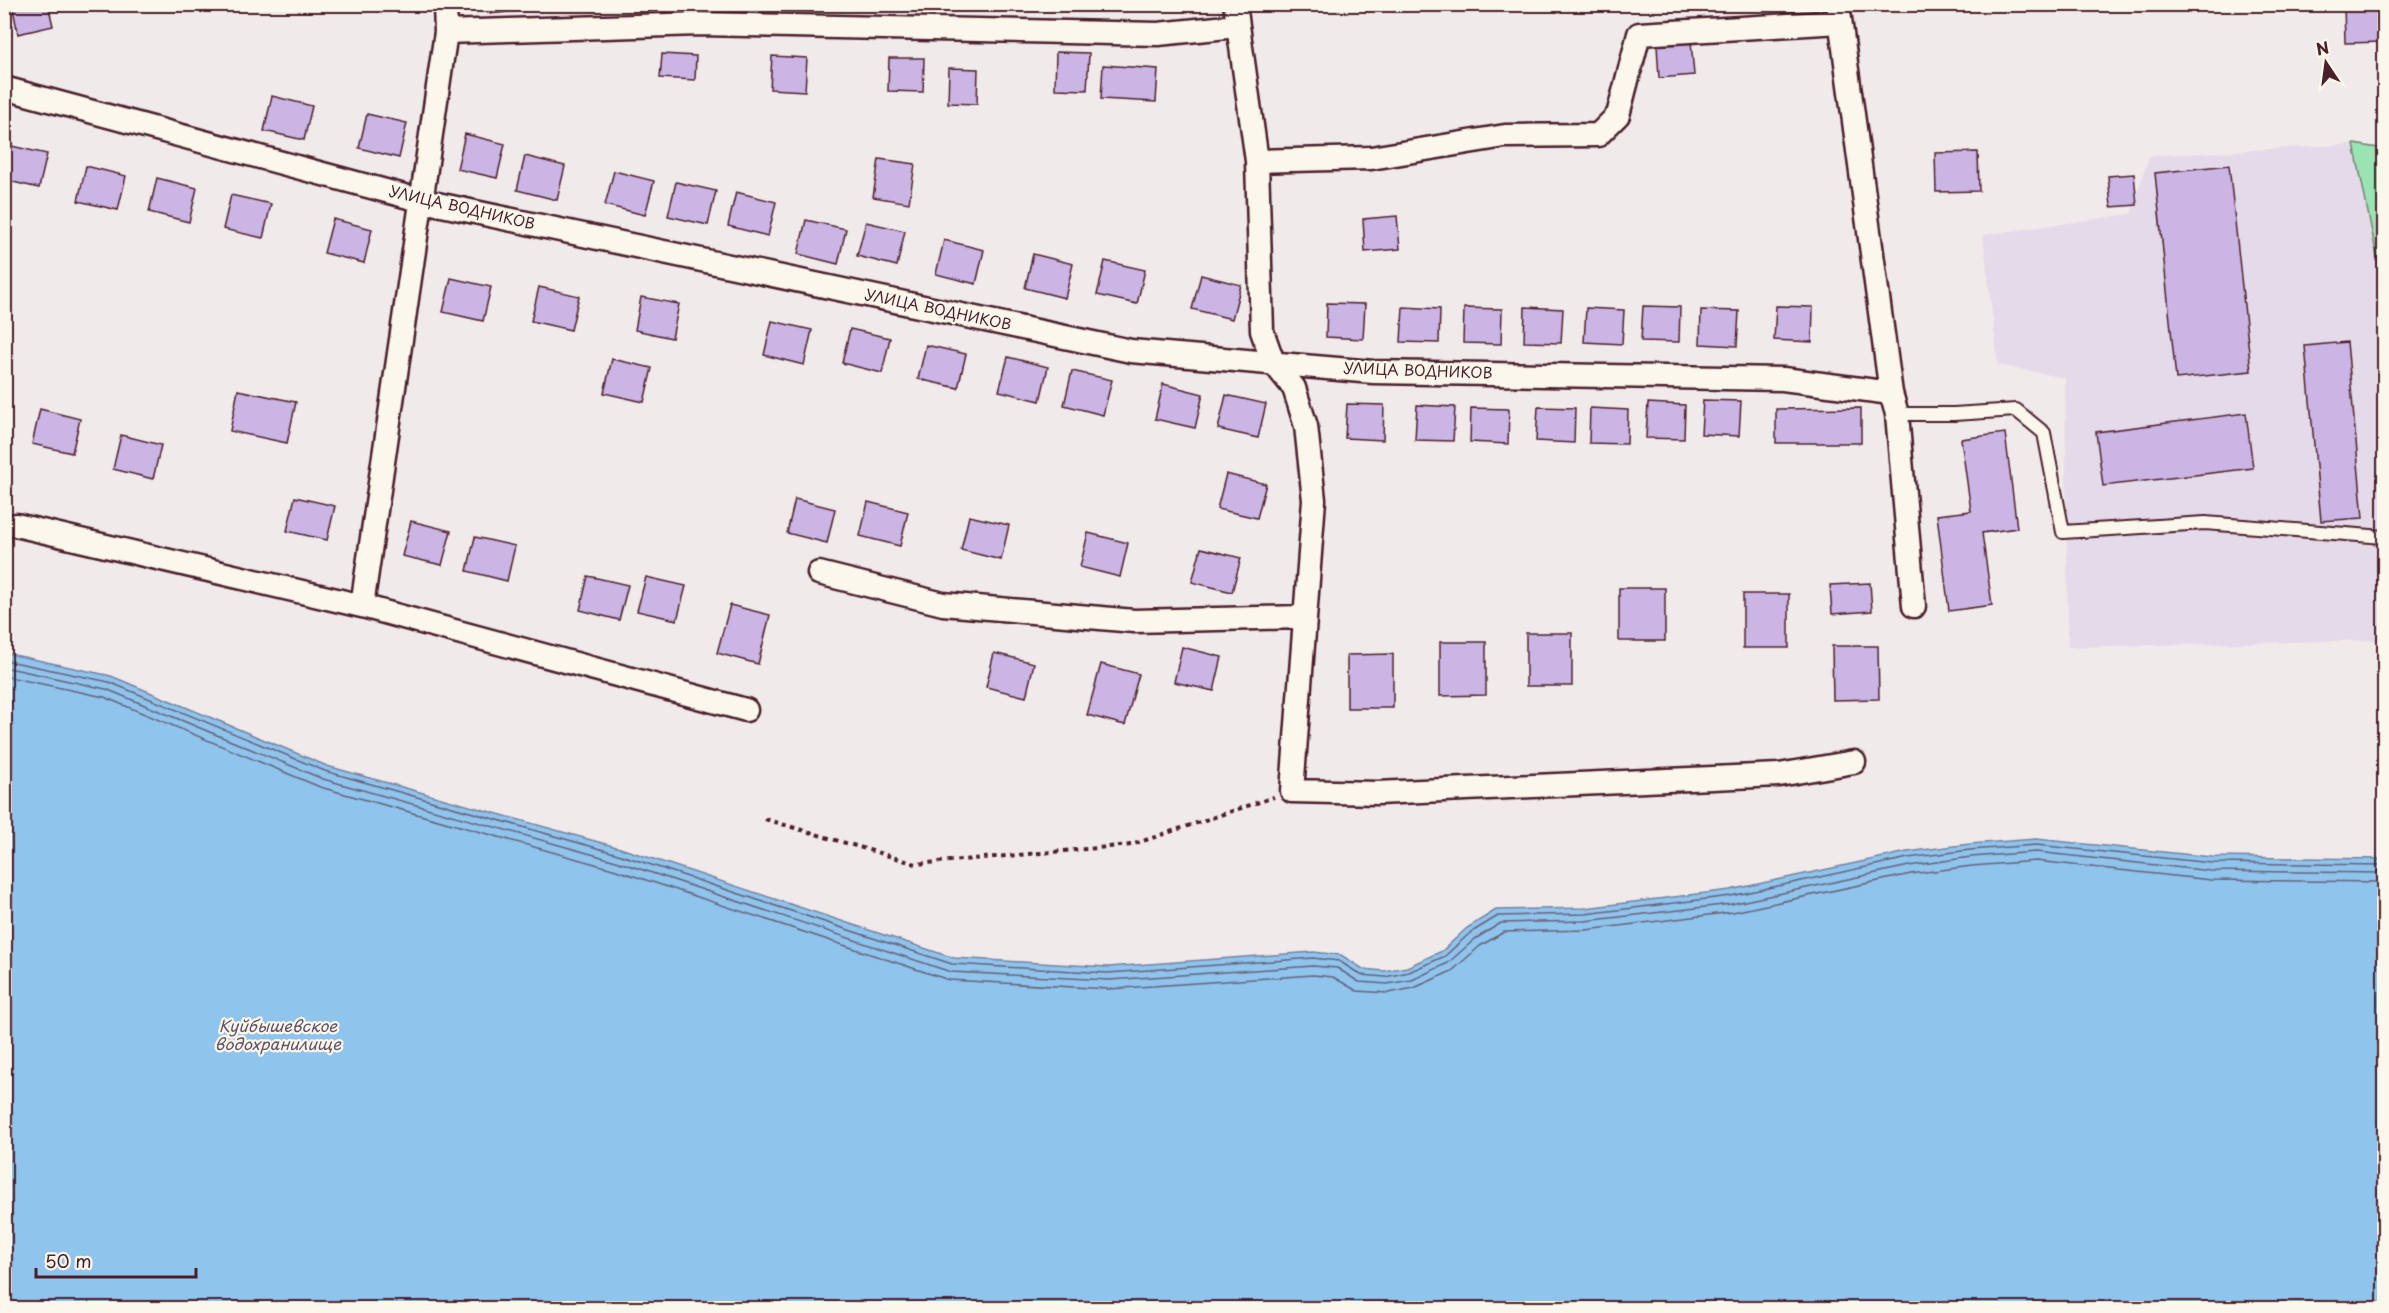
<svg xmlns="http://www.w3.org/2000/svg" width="2389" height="1313" viewBox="0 0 2389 1313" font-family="'Playpen Sans',sans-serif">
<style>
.built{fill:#e5dae9}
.green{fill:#9ae4b3;stroke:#72826f;stroke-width:1.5}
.water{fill:#8fc4ed;stroke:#73829f;stroke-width:1.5}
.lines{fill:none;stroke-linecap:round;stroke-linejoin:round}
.shore{stroke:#666179;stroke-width:1.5}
.building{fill:#cab5e5;stroke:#4a1f2b;stroke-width:1.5}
.lane-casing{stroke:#4a1f2b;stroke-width:16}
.street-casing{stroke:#4a1f2b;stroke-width:27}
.path{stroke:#4a1f2b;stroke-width:4;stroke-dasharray:4.5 4.5;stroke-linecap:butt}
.lane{stroke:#fbf7ec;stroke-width:12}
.street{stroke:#fbf7ec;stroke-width:22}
.labels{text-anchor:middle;stroke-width:4.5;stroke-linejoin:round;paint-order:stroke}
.street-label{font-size:15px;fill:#4a1f2b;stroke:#fbf7ec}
.water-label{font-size:16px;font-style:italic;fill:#5f5165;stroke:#fbf7ec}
</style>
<rect width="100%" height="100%" fill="#f1eaeb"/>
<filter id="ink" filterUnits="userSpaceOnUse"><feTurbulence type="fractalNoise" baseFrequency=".0167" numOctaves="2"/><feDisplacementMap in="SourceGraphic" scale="12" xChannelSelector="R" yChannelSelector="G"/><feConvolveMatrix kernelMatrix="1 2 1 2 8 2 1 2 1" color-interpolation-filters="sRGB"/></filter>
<g filter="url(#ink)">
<path class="built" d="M2354,144L2384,291V640L2068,647L2065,378L1998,365L1983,235L2131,214L2149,156Z"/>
<path class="green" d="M2354,144L2384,149V291Z"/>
<path class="water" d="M5,653L111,676L327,766L620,848L954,958L1108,967L1313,952L1341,955L1363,969L1384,971L1407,967L1442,951L1467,928L1496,910L1585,908L1730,890L1907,852L1970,844L2036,839L2212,857L2384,859V1308H5Z"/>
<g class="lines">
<path class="shore" d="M4,660L109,682L325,771L618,854L952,964L1108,973L1313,958L1339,961L1361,975L1385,977L1409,972L1445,956L1470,933L1498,916L1585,914L1731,896L1908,858L1970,850L2036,845L2212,863L2384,865
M4,667L106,689L323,779L616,861L951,972L1109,980L1313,966L1337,968L1359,982L1387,984L1412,980L1448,963L1475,939L1501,923L1585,921L1731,904L1909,866L1971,857L2036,852L2211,871L2384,873
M4,676L104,697L320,787L613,869L949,980L1109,989L1313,975L1333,977L1357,991L1388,993L1414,988L1452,971L1480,946L1504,932L1586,930L1733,912L1911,874L1972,866L2036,861L2211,880L2384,882"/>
</g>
<path class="building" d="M12,4H48L53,26L18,34Z
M489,4H516L517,11L490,14Z
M2344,4H2384V42L2345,43Z
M1691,41L1694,75L1659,78L1657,45Z
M1056,52L1089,53L1087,90L1055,89Z
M662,54L696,56L695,80L660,78Z
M772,56L807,58L805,91L770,89Z
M889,58H924L923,92L888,91Z
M1103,65L1158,69L1156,102L1101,99Z
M949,68L978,69L977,104L948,103Z
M272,96L312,106L304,140L264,131Z
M367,114L407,123L399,158L359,148Z
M465,134L505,144L497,178L457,169Z
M7,145L47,154L39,188L4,180Z
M1978,152L1979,191L1936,192L1935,153Z
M525,156L565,166L557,200L517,190Z
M879,159L915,164L909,203L873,197Z
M2229,165L2251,371L2176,379L2155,173Z
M86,166L126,176L118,210L78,201Z
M614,171L654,181L645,215L605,205Z
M2134,174L2137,205L2111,207L2108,176Z
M157,178L197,188L189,222L149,212Z
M676,182L716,191L708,225L668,216Z
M736,192L776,202L768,236L728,226Z
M231,195L271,204L263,238L223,229Z
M1397,216L1400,249L1365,252L1363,219Z
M333,219L372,229L364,263L324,253Z
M806,220L846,229L838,264L798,254Z
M866,222L905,231L897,266L857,256Z
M944,240L984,250L976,284L936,274Z
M1033,254L1073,264L1065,298L1025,288Z
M1105,261L1145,270L1137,304L1097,295Z
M1201,275L1241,285L1232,319L1192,309Z
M451,278L491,287L483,321L443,312Z
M539,287L579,296L571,330L531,321Z
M641,297L679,304L672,338L635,330Z
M1327,303L1365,304L1363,339L1326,337Z
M1643,306L1680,307L1679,342L1641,341Z
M1776,306L1813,307L1812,342L1774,340Z
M1403,307L1440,309L1439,343L1401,342Z
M1525,307L1563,309L1561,343L1524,342Z
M1464,308L1502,309L1501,344L1463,343Z
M1586,308L1624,310L1622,344L1584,342Z
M1701,310L1739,311L1737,346L1700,344Z
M772,321L812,330L804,365L764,355Z
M850,329L890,338L882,373L842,363Z
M2347,342L2363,518L2321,521L2305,346Z
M926,345L966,354L958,388L918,379Z
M1008,357L1048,367L1040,401L999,391Z
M612,359L652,368L644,402L604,393Z
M1072,371L1112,380L1103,415L1064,405Z
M1163,384L1203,394L1195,428L1155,419Z
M238,390L296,402L287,443L230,431Z
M1226,395L1266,404L1258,438L1218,429Z
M1703,400L1741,401L1739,436L1701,434Z
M1648,403L1685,405L1684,439L1646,438Z
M1347,404L1384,405L1383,440L1345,438Z
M1417,405L1455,407L1453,441L1415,440Z
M1538,407L1575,408L1574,443L1536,441Z
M1471,408L1509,409L1508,444L1470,442Z
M1590,408L1628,410L1627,444L1589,443Z
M1861,408V443H1776V409Z
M40,409L80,419L72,453L32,444Z
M2246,413L2253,468L2103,486L2096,432Z
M2005,433L2017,528L1982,533L1992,605L1949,611L1937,515L1971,511L1961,439Z
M121,435L161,445L153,479L113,469Z
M1226,474L1266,484L1257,518L1217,509Z
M295,497L335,506L327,540L287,531Z
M795,499L835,509L827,543L787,533Z
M868,502L908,512L900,546L860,536Z
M969,516L1009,525L1001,560L961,550Z
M411,521L451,531L442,565L402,556Z
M1088,533L1128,543L1120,577L1080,567Z
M475,537L515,546L507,581L467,571Z
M1201,548L1241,558L1232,592L1192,582Z
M588,576L628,585L619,620L580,610Z
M646,577L686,586L677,620L637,611Z
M1870,583L1872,611L1832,614L1830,585Z
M1619,588H1665V641H1619Z
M1743,594H1789V648H1743Z
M730,605L770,615L758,664L717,653Z
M1526,633H1572V686H1526Z
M1440,642H1486V695L1440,696Z
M1832,646H1878L1879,699L1833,700Z
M1182,647L1222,657L1214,691L1174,682Z
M994,653L1034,663L1026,697L986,687Z
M1393,654V708H1347V655Z
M1101,664L1139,674L1125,725L1087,715Z"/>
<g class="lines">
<g class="lane-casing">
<path id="lane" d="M1897,414H1954L2016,410L2044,433L2063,532L2205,523L2384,537"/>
</g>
<g class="street-casing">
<path id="street" d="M1235,4L1257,161L1262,331L1273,362L1294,388L1306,426L1314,500L1292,791L1377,793L1779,775L1854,762
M1838,4L1891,393L1897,414L1914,606
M446,32L700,24L1158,34L1237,26
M4,88L423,201L1131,351L1373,372L1783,379L1891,393
M1257,161L1371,158L1505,136L1598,135L1618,115L1639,34L1840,22
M16,525L362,606L746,710
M819,573L943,604L1134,621L1303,617
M362,606L446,32L445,4"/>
</g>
<path class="path" d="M765,819L916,864L1131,845L1274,797"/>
<use href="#lane" class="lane"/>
<use href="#street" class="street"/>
</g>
</g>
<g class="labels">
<g class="street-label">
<text transform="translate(462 208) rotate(13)" y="5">УЛИЦА ВОДНИКОВ</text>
<text transform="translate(938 310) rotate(12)" y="5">УЛИЦА ВОДНИКОВ</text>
<text transform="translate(1418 371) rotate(2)" y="5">УЛИЦА ВОДНИКОВ</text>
</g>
<g class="water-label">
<text x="278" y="1032">Куйбышевское<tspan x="278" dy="18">водохранилище</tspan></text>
</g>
</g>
<rect width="2389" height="1313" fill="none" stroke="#fbf7ec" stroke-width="24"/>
<rect x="12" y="12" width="2365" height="1289" fill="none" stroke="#4a1f2b" stroke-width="2" filter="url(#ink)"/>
<g transform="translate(2326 63) rotate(347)" stroke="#fbf7ec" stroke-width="4.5" paint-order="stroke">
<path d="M0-4.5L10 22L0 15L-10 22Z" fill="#4a1f2b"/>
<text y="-9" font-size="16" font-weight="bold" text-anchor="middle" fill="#4a1f2b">N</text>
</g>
<path d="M36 1268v9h160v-9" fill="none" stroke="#4a1f2b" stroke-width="3"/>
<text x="45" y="1268" font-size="18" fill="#4a1f2b" stroke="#fbf7ec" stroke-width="4.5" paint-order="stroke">50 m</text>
</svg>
